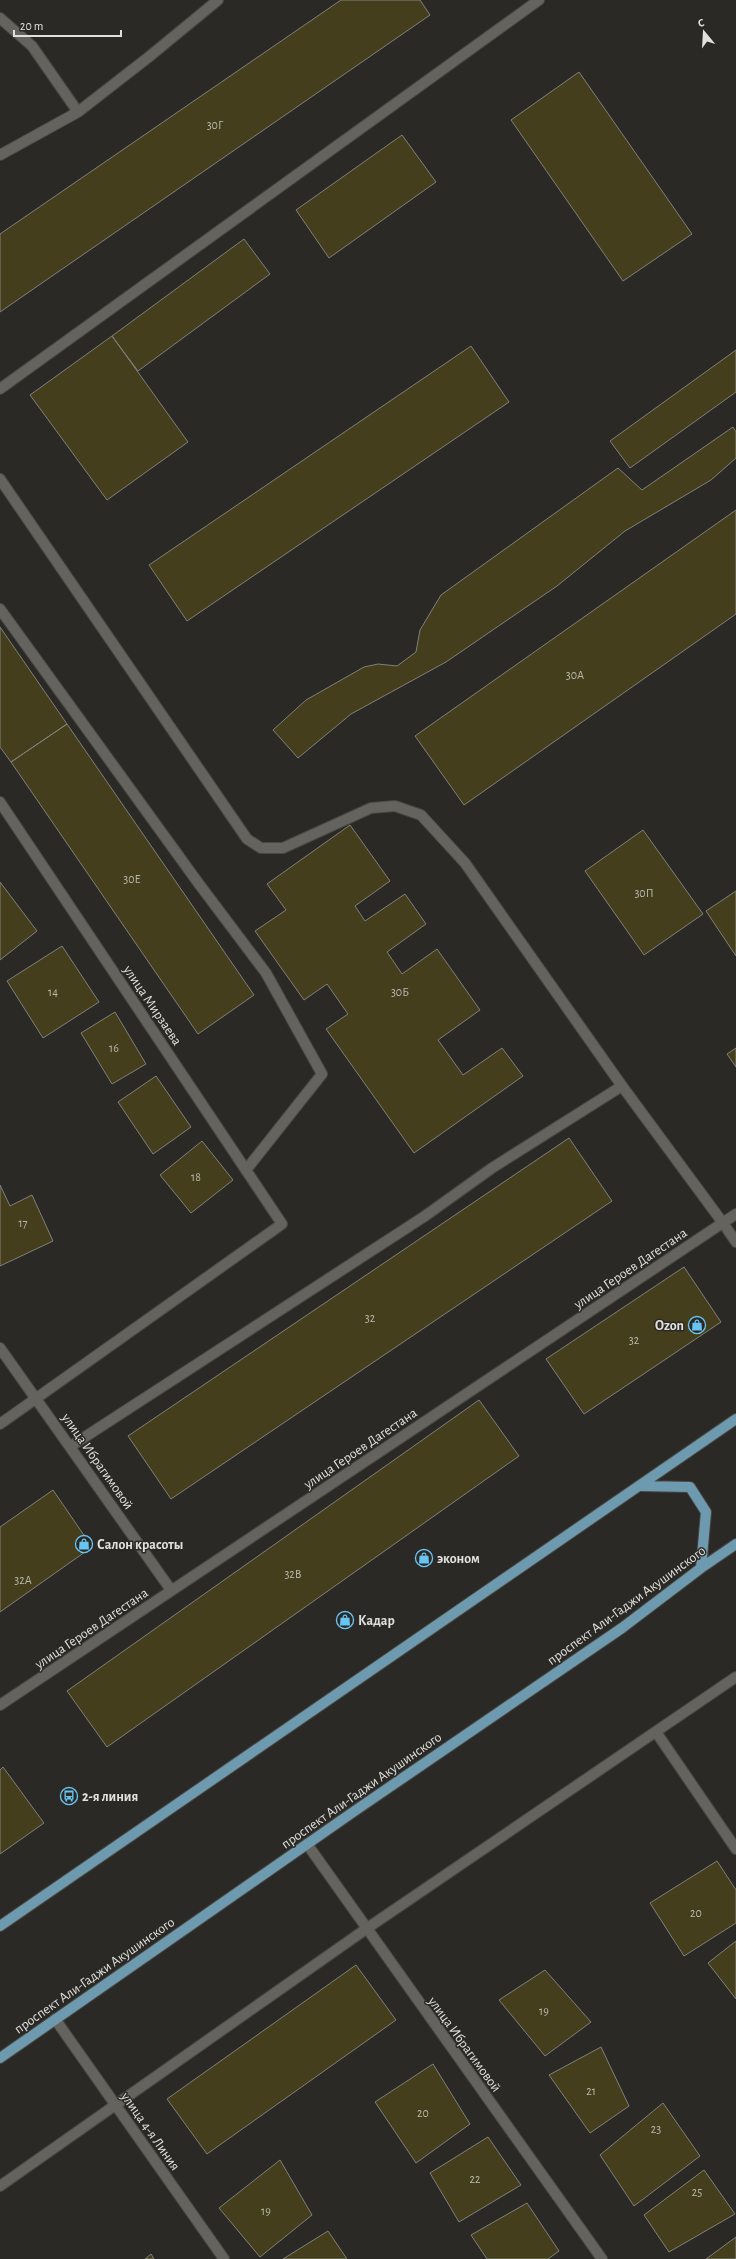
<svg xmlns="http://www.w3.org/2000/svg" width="736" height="2259" viewBox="0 0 736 2259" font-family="'Alegreya Sans',sans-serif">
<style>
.building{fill:#443e1c;stroke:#81807b}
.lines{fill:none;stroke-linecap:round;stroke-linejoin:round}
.service-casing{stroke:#484844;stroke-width:12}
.minor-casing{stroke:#484844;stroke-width:12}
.primary-casing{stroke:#484844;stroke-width:12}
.service{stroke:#64635e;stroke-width:10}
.minor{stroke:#64635e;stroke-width:10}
.primary{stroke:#6e9aaf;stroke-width:10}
.labels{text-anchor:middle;stroke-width:3;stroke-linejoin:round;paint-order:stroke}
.number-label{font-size:12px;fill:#b9b8ad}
.street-label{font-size:14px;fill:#e0e0dd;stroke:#2a2925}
.poi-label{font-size:14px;font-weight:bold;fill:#e0e0dd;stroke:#2a2925;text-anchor:start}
</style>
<rect width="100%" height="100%" fill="#2a2925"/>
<path class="building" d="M341,0H420L430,15L0,312V234Z
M579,72L692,234L623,281L511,120Z
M402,135L436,182L329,258L296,210Z
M244,239L270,274L138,371L112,336Z
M112,336L188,442L107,500L30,395Z
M471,346L509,402L187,621L149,565Z
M736,350V392L630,468L610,441Z
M733,427L736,432V458L711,480L625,531L557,586L446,662L351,714L298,758L273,730L306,700L364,667L378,664L397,666L416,652L420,630L441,595L618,468L642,490Z
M736,510V614L464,805L415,736Z
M0,627L67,724L11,762L0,747Z
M67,724L254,995L198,1034L11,762Z
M350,825L390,881L355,906L365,921L405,894L426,924L387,952L402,974L437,949L480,1010L438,1040L463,1075L502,1048L523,1076L414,1153L326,1029L348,1014L327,984L304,1000L255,931L286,910L267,884Z
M643,830L703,914L644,955L585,871Z
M0,882L37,931L0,960Z
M736,891V956L706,911Z
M62,946L99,1002L43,1038L7,981Z
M115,1012L146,1064L112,1084L81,1033Z
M736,1048V1067L727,1054Z
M156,1076L191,1127L153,1154L118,1102Z
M569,1138L612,1201L171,1499L128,1436Z
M202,1141L233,1180L191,1213L160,1175Z
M0,1185L10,1206L32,1195L53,1241L0,1266Z
M684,1267L721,1322L584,1414L546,1359Z
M479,1400L519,1456L107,1747L67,1691Z
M53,1490L92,1547L0,1612V1527Z
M3,1767L44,1823L0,1854V1770Z
M717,1861L736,1890V1923L684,1956L650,1903Z
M736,1941V1999L708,1963Z
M356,1965L396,2020L207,2154L167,2099Z
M545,1970L591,2022L545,2056L499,2000Z
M601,2047L629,2106L590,2133L549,2075Z
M433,2064L470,2124L416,2163L375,2102Z
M663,2103L700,2156L634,2206L600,2155Z
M488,2137L521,2185L459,2222L430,2173Z
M280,2160L312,2215L260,2257L219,2208Z
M704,2170L735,2214L669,2252L644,2215Z
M527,2203L559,2251L548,2259H487L471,2235Z
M328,2231L347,2259H283Z
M736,2237V2259H706Z
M151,2254L154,2259H145Z"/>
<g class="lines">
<g class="service-casing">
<path id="service" d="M0,18L32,46L78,112
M0,155L78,112L150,56L218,0
M0,389L539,0
M0,609L199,884L266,973L322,1074L246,1170
M723,1223L736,1242
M71,1446L425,1216L492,1168L622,1086"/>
</g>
<g class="minor-casing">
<path id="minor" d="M0,479L247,839L261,848H283L371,808L395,806L421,815L465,863L622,1086L723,1223
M0,802L282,1224L0,1424
M0,1348L171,1590
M0,1705L736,1214
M656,1732L736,1849
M307,1844L602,2259
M55,2019L224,2259
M0,2186L366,1929L736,1677"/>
</g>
<g class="primary-casing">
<path id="primary" d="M641,1486L690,1487L706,1512L701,1568
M0,1926L736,1419
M0,2058L356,1810L622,1628L701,1568L736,1544"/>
</g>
<use href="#service" class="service"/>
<use href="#minor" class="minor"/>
<use href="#primary" class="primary"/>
</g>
<defs>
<g id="shop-ring" transform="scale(0.9)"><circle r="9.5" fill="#2a2925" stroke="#69c4f1" stroke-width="1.5"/><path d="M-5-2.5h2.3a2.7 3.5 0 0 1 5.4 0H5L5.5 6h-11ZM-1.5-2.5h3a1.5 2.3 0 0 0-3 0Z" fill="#69c4f1"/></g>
<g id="bus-ring" transform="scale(0.9)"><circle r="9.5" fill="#2a2925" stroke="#69c4f1" stroke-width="1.5"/><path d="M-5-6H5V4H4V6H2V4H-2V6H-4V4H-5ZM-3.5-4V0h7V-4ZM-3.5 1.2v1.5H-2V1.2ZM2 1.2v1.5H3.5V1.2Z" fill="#69c4f1"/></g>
</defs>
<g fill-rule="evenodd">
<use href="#shop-ring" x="697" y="1325"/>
<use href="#shop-ring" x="84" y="1544"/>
<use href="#shop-ring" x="424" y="1558"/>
<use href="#shop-ring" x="345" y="1620"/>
<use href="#bus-ring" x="69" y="1796"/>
</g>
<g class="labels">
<g class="number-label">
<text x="215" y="129">30Г</text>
<text x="575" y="679">30А</text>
<text x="132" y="883">30Е</text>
<text x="644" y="897">30П</text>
<text x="53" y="996">14</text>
<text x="400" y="996">30Б</text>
<text x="114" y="1052">16</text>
<text x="196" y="1181">18</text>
<text x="23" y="1227">17</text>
<text x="370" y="1322">32</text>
<text x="634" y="1344">32</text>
<text x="293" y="1578">32В</text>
<text x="23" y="1584">32А</text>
<text x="696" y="1917">20</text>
<text x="544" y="2015">19</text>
<text x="591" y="2095">21</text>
<text x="423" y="2117">20</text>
<text x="656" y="2133">23</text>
<text x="475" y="2183">22</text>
<text x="697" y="2196">25</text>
<text x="266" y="2215">19</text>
</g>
<g class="street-label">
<text transform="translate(153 1005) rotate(56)" y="5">улица Мирзаева</text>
<text transform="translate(630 1268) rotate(-34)" y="5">улица Героев Дагестана</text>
<text transform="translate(360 1448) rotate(-34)" y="5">улица Героев Дагестана</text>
<text transform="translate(98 1461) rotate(55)" y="5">улица Ибрагимовой</text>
<text transform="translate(626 1605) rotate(-36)" y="5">проспект Али-Гаджи Акушинского</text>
<text transform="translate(91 1628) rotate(-34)" y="5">улица Героев Дагестана</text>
<text transform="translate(361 1790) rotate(-35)" y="5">проспект Али-Гаджи Акушинского</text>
<text transform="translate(94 1975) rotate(-35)" y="5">проспект Али-Гаджи Акушинского</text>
<text transform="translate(465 2044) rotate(54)" y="5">улица Ибрагимовой</text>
<text transform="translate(151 2131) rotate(55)" y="5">улица 4-я Линия</text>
</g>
<g class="poi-label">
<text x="684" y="1330" text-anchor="end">Ozon</text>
<text x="97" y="1549">Салон красоты</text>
<text x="437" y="1563">эконом</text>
<text x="358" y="1625">Кадар</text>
<text x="82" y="1801">2-я линия</text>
</g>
</g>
<g transform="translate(704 32) rotate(342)" stroke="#2a2925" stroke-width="3" paint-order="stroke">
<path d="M0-3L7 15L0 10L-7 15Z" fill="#e0e0dd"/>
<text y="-6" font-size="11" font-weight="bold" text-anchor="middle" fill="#e0e0dd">С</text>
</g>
<path d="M14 30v6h107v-6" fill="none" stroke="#e0e0dd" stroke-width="2"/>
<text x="20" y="30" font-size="12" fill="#e0e0dd" stroke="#2a2925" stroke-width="3" paint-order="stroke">20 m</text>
</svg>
